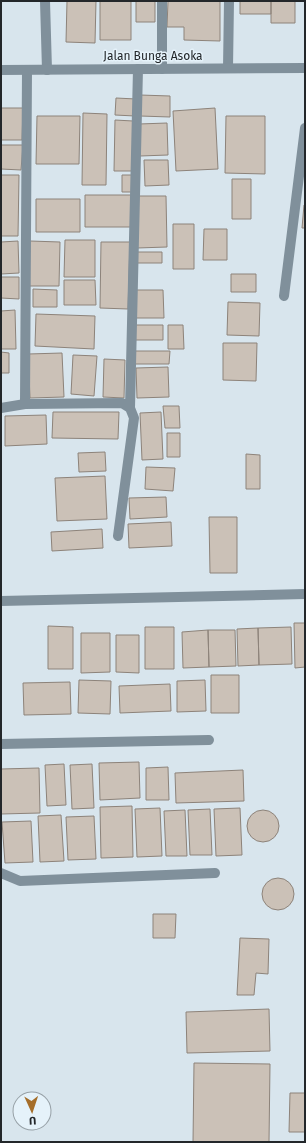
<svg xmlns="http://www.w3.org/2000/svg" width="306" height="1143" viewBox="0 0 306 1143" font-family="'Fira Sans',sans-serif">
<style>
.building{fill:#cbc1b7;stroke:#8d837a}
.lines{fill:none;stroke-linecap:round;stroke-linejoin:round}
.service{stroke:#80909b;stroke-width:10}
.minor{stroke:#80909b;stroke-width:10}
.tertiary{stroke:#80909b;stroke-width:10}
.labels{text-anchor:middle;stroke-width:3;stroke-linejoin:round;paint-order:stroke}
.street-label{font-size:12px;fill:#23272a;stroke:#e5f2fa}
</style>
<rect width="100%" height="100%" fill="#d8e5ed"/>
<path class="building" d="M67,1H96L95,43L66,42Z
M100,1H131V40H100Z
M136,1H155V22H136Z
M168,1H220V41L184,40V27H167Z
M240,1H271V14H240Z
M271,1H295V23H271Z
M140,95L170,96V117L140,116Z
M116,98L136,99L135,116L115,115Z
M1,108H23L22,140H1Z
M215,108L218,169L176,171L173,111Z
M83,113L107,114L106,185H82Z
M37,116H80L79,164H36Z
M226,116H265V174L225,173Z
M115,120L133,121L132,171H114Z
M167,123L168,155L140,156L139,124Z
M1,145H23L21,170L1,169Z
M144,160H168L169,185L145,186Z
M1,175H19L18,236H1Z
M122,175H133V192H122Z
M232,179H251V219H232Z
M85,195H131V227H85Z
M136,196H166L167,247L137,248Z
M36,199H80V232H36Z
M304,205L305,206V228H302Z
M173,224H194V269H173Z
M204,229H227V260H203Z
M65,240H95V277H64Z
M18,241L19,273L1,274V242Z
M30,241L60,242L59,286H29Z
M101,242H130L128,309L100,308Z
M137,252H162V263H137Z
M231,274H256V292H231Z
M1,277H19V299L1,298Z
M64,280H95L96,305H64Z
M33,289L57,290V307H33Z
M134,290H163L164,318H134Z
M228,302L260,303L259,336L227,335Z
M15,310L16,349H1V311Z
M36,314L95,316L94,349L35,346Z
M134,325H163V340H134Z
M168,325H183L184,349H168Z
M223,343H257L256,381L223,380Z
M135,351H170L169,364H135Z
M1,352L9,353V373H1Z
M62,353L64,397L30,398L28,354Z
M73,355L97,356L94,396L71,394Z
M104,359L125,360L124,398L103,397Z
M168,367L169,397L137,398L136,368Z
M163,406H179L180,428H165Z
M53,412H119L118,439L52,438Z
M161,412L163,459L142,460L140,413Z
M46,415L47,444L5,446V416Z
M167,433H180V457H167Z
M105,452L106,471L79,472L78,453Z
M246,454L260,455V489H246Z
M146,467L175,468L173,491L145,489Z
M105,476L107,519L57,521L55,478Z
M166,497L167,517L130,519L129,498Z
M209,517H237V573H210Z
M171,522L172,546L129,548L128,524Z
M102,529L103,548L52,551L51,532Z
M294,623H305V667L295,668Z
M48,626L73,627V669H48Z
M145,627H174V669H145Z
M291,627L292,664L259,665L258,628Z
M258,628L259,665L238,666L237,629Z
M208,630H235L236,666L209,667Z
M208,630L209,667L183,668L182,632Z
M81,633H110V672L81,673Z
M116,635H139V673L116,672Z
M211,675H239V713H211Z
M79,680L111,681L110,714L78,713Z
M205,680L206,711L177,712V681Z
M70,682L71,714L24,715L23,683Z
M170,684L171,711L120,713L119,686Z
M139,762L140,798L100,800L99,763Z
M64,764L66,805L47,806L45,765Z
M92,764L94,808L72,809L70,765Z
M168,767L169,800H146V768Z
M39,768L40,813L1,814V769Z
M243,770L244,801L176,803L175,773Z
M132,806L133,857L101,858L100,807Z
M160,808L162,856L137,857L135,809Z
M240,808L242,855L216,856L214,809Z
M210,809L212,855H190L188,810Z
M247 826a16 16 0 1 1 32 0a16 16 0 1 1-32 0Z
M185,810L187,856H166L164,811Z
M61,815L64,861L40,862L38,816Z
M94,816L96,859L68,860L66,817Z
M31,821L33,862L5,863L2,822Z
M262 894a16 16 0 1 1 32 0a16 16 0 1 1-32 0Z
M153,914H176L175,938H153Z
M240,938L269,939L268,974L256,973L254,995H237Z
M269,1009L270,1051L187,1053L186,1012Z
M194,1063L270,1064L269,1142H193Z
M290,1093H305V1132H289Z"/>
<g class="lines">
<path class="service" d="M284,296L305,128"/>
<path class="minor" d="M45,1L47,70
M162,1V69
M228,68L229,1
M27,70L25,404L122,403L130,408L134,418L118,536
M1,408L25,404
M130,408L138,69
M1,601L305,594
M1,744L209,740
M1,873L20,881L215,873"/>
<path class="tertiary" d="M1,70L305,68"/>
</g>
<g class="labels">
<g class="street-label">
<text x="153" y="60">Jalan Bunga Asoka</text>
</g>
</g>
<rect width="306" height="1143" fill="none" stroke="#23272a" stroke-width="4"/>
<g transform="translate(32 1111) rotate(177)"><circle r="19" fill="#e5f2fa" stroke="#97a1a7"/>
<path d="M0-3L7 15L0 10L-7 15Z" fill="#a56e2a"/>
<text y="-6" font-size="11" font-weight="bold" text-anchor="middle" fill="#23272a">U</text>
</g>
</svg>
